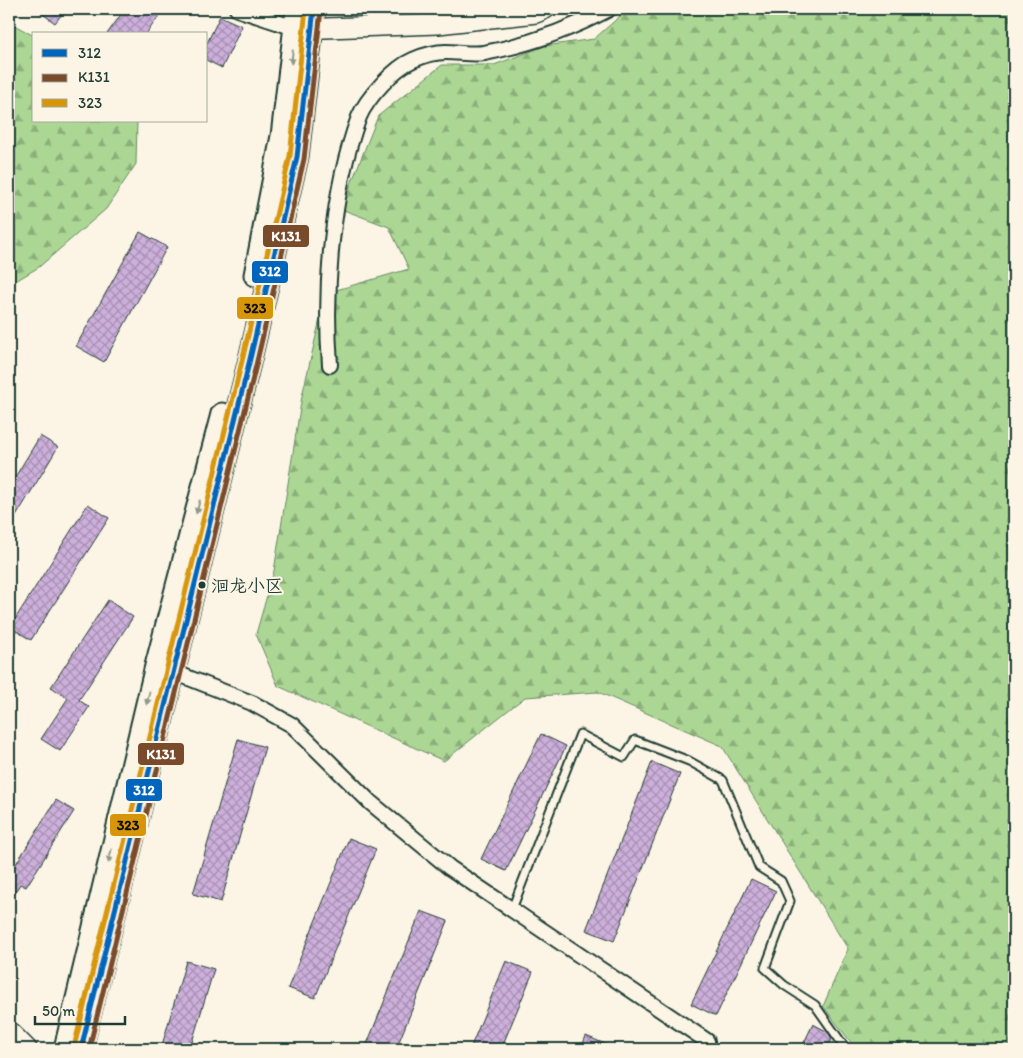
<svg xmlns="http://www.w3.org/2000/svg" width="1023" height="1058" viewBox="0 0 1023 1058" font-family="Itim,'LXGW WenKai TC',sans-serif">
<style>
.forest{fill:url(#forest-firs);stroke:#668a64}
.building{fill:url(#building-cross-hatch);stroke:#1f3d34}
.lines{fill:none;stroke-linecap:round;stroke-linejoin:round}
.lane-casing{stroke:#1f3d34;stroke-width:11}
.street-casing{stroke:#1f3d34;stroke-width:18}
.secondary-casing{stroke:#1f3d34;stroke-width:22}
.primary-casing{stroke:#1f3d34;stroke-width:25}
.lane{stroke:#fcf5e5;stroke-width:7}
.street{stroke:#fcf5e5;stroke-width:14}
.secondary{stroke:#fcf5e5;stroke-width:19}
.primary{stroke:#fcf5e5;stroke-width:21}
.bus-1-casing{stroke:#fcf5e5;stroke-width:9}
.bus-2-casing{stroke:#fcf5e5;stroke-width:9}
.bus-3-casing{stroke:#fcf5e5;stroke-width:9}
.bus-1{stroke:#0065bd;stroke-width:5}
.bus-2{stroke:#7a4b2a;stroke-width:5}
.bus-3{stroke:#d79608;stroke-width:5}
.oneway{fill:#8e998c}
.bus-dot{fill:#1f3d34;stroke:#fcf5e5;stroke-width:2}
.labels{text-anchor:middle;stroke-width:4.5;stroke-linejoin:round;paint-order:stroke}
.bus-label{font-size:18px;fill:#1f3d34;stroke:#fcf5e5;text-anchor:start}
.line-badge{stroke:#fcf5e5;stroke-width:2}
.badge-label{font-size:14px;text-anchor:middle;font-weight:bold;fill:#fff}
.pale-badge-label{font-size:14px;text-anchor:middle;font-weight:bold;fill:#111}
</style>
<defs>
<pattern id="forest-firs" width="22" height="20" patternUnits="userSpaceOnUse" patternTransform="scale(1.25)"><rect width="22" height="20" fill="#acd694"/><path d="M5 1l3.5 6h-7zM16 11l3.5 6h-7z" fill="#8baf7a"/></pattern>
<pattern id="building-cross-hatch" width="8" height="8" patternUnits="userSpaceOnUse" patternTransform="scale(1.25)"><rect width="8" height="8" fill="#cdafdb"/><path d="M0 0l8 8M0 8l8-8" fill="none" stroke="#a690b2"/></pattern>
</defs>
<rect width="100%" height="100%" fill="#fcf5e5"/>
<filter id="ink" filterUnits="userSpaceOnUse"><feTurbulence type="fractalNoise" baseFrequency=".02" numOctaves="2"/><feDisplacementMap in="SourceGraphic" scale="10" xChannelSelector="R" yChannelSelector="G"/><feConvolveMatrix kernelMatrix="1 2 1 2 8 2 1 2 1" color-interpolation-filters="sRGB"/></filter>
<g filter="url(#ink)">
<path class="forest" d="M628,9H1014V1049H856L823,1006L848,949L722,746L598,692L525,697L444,761L278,686L256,634L274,571L302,396L326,293L409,269L389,227L341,209L378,116L442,65H494L545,46L594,39Z
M9,22L34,36V121H137L136,164L106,209L39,267L9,285Z"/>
<path class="building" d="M36,9H66L55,23Z
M125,9H164L146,34H107Z
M220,16L242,26L222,68L206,60V45Z
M140,232L167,247L104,362L76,346Z
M40,436L58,447L9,528V487Z
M88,504L109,518L31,640L10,627Z
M108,600L133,617L79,700L89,707L60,751L41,739L68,698L51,687Z
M541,734L566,746L506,871L481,859Z
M238,739L265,747L221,902L193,894Z
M652,762L680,774L614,941L586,930Z
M56,800L74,811L26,887L20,884L9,902V875Z
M349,838L376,849L315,998L288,988Z
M751,879L776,891L716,1016L691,1004Z
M421,911L448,921L396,1049H365Z
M186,961L214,969L190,1049H161Z
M506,961L533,972L501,1049H470Z
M813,1024L828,1032L832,1039L827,1049H801Z
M586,1036L617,1049H581Z"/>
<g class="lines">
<g class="lane-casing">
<path id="lane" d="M512,909L580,734L624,757L635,740L689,761L723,780L759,867L781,881L790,901L765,968L784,985L815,1005L846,1049"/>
</g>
<g class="street-casing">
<path id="street" d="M237,9L295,28
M330,365C324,287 332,191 359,117C367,98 394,68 413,60C422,56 436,52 446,52C459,52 472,55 484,53C527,45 571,29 609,9
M166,669L252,703L292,725L371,803L450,868L707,1041L708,1049"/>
</g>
<g class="secondary-casing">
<path id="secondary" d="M298,29L438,24L536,13L545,9
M9,1031L27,1049"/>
</g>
<g class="primary-casing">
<path id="primary" d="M255,275L282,136L297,9
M65,1049L156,666L222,414
M81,1049L250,359L297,157L314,9"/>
</g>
<use href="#lane" class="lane"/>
<use href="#street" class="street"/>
<use href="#secondary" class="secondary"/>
<use href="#primary" class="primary"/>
<g class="bus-1-casing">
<path id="bus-1" d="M81,1049L250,359L297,157L314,9"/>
</g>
<g class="bus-2-casing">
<path id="bus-2" d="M89,1049L257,361L304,159L321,10"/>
</g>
<g class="bus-3-casing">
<path id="bus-3" d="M74,1047L243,357L290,156L306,9"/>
</g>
<use href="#bus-1" class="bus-1"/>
<use href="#bus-2" class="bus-2"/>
<use href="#bus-3" class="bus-3"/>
</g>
<defs><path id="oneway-solid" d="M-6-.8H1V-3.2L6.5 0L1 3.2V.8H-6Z" transform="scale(1.25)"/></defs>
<g class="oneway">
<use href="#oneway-solid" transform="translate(292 57) rotate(97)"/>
<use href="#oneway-solid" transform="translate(198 507) rotate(105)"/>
<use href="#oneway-solid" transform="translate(148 698) rotate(103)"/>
<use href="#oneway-solid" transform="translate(110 856) rotate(103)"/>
</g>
</g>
<circle class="bus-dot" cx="202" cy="585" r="4.5"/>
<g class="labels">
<g class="bus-label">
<text x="211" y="592">洄龙小区</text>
</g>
</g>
<g class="line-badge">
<rect x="262" y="224" width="48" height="24" rx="5" fill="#7a4b2a"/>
<rect x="251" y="260" width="38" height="24" rx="5" fill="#0065bd"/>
<rect x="236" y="296" width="38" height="24" rx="5" fill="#d79608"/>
<rect x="137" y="742" width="48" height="24" rx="5" fill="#7a4b2a"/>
<rect x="125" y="778" width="38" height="24" rx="5" fill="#0065bd"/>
<rect x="109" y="813" width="38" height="24" rx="5" fill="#d79608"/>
</g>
<g class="badge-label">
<text x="286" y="241">K131</text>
<text x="270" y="276">312</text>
<text x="161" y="759">K131</text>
<text x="144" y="795">312</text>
</g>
<g class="pale-badge-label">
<text x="255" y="313">323</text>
<text x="128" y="830">323</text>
</g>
<rect width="1023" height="1058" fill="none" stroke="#fcf5e5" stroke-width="30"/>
<rect x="15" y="15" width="993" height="1028" fill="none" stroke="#1f3d34" stroke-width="2" filter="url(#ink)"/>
<rect x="32" y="32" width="175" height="90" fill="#fcf5e5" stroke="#a4ab9e"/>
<rect x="42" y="49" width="25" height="8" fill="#0065bd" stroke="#a4ab9e"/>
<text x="78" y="58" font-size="15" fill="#1f3d34">312</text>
<rect x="42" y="74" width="25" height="8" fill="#7a4b2a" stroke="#a4ab9e"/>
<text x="78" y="82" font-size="15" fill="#1f3d34">K131</text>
<rect x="42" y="99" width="25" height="8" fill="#d79608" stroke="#a4ab9e"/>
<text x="78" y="108" font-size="15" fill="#1f3d34">323</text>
<path d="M35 1016v8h90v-8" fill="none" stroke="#1f3d34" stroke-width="2.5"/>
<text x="42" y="1016" font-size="15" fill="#1f3d34" stroke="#fcf5e5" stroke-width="4" paint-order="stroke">50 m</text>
</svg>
